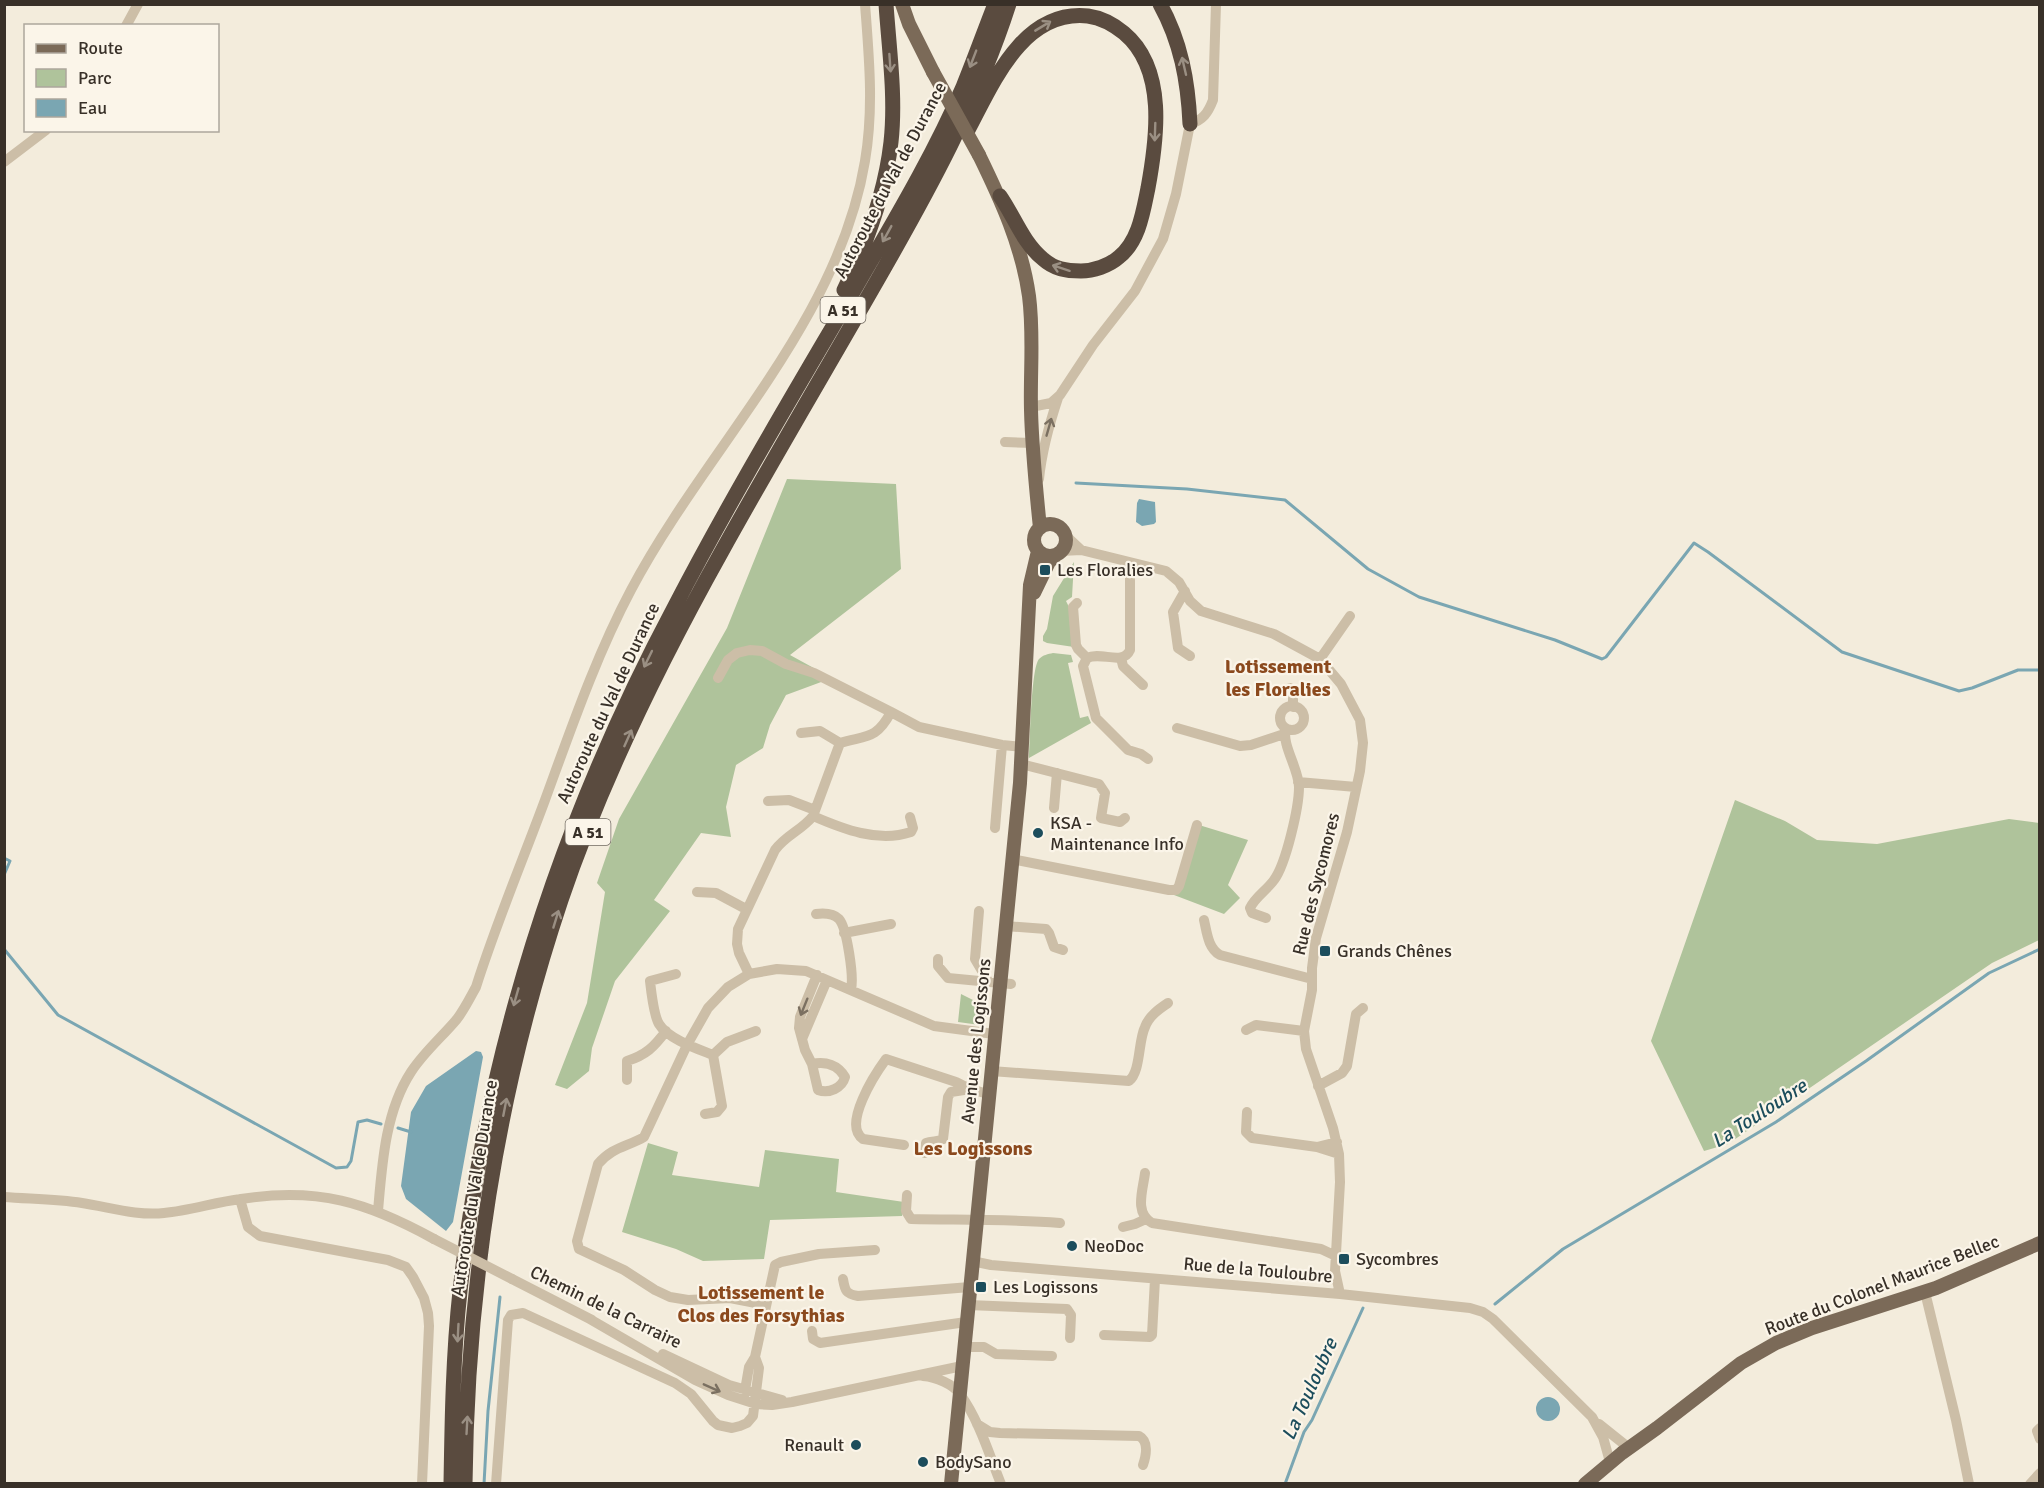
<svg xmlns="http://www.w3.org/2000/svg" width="2044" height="1488" viewBox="0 0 2044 1488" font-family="Signika,sans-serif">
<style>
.green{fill:#afc39b}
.water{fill:#7aa6b2}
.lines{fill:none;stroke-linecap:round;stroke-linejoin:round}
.stream{stroke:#7aa6b2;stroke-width:3}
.minor{stroke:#ccbea7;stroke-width:10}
.major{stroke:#7b6a58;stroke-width:14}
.highway{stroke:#5a4b3f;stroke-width:15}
.minor-bridge{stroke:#ccbea7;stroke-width:10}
.major-bridge{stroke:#7b6a58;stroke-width:14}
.oneway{stroke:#9a8f83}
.oneway2{stroke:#7b7061}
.poi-dot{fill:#1c4d5c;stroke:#fbf5e9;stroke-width:2}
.labels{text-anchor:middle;stroke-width:4.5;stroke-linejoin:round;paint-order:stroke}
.shield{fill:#fbf5e9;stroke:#726b62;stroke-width:1.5}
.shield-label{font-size:16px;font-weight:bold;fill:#383028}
.street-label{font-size:18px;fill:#383028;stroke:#fbf5e9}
.poi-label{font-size:18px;fill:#383028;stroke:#fbf5e9;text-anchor:start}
.neighbourhood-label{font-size:20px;font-weight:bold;fill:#8b491d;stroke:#fbf5e9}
.water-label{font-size:20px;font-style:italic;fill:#1c4d5c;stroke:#fbf5e9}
</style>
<rect width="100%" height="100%" fill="#f3ecdc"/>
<path class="green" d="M787,479L896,484L901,569L790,655L832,678L786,695L770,725L763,748L736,765L726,807L731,837L701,833L654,900L670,911L615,981L592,1048L589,1071L567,1089L555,1085L587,1003L605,892L597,883L619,819L727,628Z
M1074,562L1072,597L1066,601L1070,609L1074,647L1047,643L1043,641V636L1047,629L1053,596Z
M1053,653L1071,655L1073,662L1068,663L1080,718L1088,716L1091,723L1029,758C1030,742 1031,668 1039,659C1043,655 1048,654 1053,653Z
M1735,800L1785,821L1817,840L1877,844L2009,819L2039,823V940L1992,963L1728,1144L1704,1151L1651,1041Z
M1199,825L1248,840L1228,885L1240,898L1224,914L1174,895Z
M961,994L987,1007L985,1022L980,1025L958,1022Z
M648,1143L678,1152L672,1175L759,1187L765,1150L839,1159L836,1192L904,1202L902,1216L770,1220L764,1259L703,1261L676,1249L622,1232Z"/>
<path class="water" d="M1139,499L1155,502L1156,522L1154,524L1142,526L1136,522L1137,503Z
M476,1051L481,1052L483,1057L453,1222L446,1231L406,1199L401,1186L411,1112L426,1086Z
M1536 1409a12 12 0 1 1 24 0a12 12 0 1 1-24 0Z"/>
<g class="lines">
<path class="stream" d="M1076,483L1187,489L1285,500L1368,569L1419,597L1555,640L1602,659L1606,657L1694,543L1708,552L1842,652L1959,691L1972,688L2018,670H2040
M4,858L10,861L4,875
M4,949L58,1015L336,1168L347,1167L351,1161L358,1122L367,1120L381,1124
M398,1128L411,1132
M1495,1304L1563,1249L1776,1122L1866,1061L1989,973L2040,949
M484,1484L488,1411L500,1297
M1285,1484L1304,1432L1312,1420L1363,1308"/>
<path class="minor" d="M126,26L138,4
M4,162L46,130
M1031,407L1051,403L1060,395L1093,345L1135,291L1163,239L1176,194L1190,124C1203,120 1208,113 1213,100L1216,4
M1005,442L1033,443
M1039,479C1042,450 1049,425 1058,398
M1065,535L1081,550
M1061,551L1081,550L1166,571L1179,582L1190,601L1201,611L1274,634L1320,659L1341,684L1360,720L1363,743L1360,771L1347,832L1316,938L1312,968V990L1304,1031L1306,1049L1333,1128L1339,1154L1340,1182L1335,1271L1340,1294
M1185,591L1173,612L1178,648L1190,656
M1077,603L1073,607L1076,645L1078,649L1087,658
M1087,658C1101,651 1123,666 1130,650V563
M1087,658L1083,666L1096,718L1128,750L1141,754L1148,759
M1121,658L1123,666L1143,685
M1320,659L1350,616
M718,678L728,660L737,653L750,650L762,651L786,664L814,673L891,712
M1290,688L1293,693V707
M1280 718a12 12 0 1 1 24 0a12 12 0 1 1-24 0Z
M1177,728L1240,746L1251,745L1284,734
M801,733L820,731L840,743
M1021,764L1099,784L1105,793L1101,818L1120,822L1125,818
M1298,782L1356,787
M768,801L789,800L815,810
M1054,808L1057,773
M813,816C843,829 878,843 911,832L913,828L910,817
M995,828L1002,745
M1012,859L1169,890H1176L1179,886L1197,825
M697,892L716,893L746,909
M979,911L975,959L988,981
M816,914C824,913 833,913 839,919C847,928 854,977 851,989
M1266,918L1252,913L1250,908C1255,897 1267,890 1274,880C1286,864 1299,807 1299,787C1299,769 1281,744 1286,729
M1204,920C1207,933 1208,948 1220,955L1312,979
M1005,926L1046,929L1049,933L1054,947L1063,950
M844,933L891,924
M938,959V966L948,978L1011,984
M676,974L650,981C651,990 654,1016 659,1024C668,1039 698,1049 713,1055L722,1106L717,1112L705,1114
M749,974L739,953L737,944L738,929L775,850C786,835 802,830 813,816L840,743C867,735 876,740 891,712L919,727L1002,745L1022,747
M1246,1030L1256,1025L1304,1031
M802,1039L827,980
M713,1055L727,1042L756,1031
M812,1064C826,1061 838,1065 845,1077C842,1088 829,1094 818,1090L812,1064L805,1050L799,1028L800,1017L817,975
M991,1071L1129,1081C1141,1071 1138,1041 1145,1027C1149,1016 1159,1009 1168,1003
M627,1080V1061C646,1055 654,1047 666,1031
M1318,1086L1342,1073L1347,1066L1356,1014L1363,1008
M1247,1112L1246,1132L1252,1138L1317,1147
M1337,1142L1317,1147L1339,1154
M904,1145L863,1139C842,1125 875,1074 886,1059L956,1082L970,1089
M925,1153L926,1143C932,1140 937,1143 943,1139L948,1097L951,1092L970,1089L988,1094
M1145,1173C1143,1190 1134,1213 1152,1223L1321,1249L1336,1256
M907,1195L906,1211L911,1219C961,1220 1010,1219 1060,1223
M4,1197C30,1199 57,1199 82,1203C109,1207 137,1216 164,1213C190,1211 215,1202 241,1199C318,1187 367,1202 434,1239
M240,1199L248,1227L260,1236L388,1260L406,1267L413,1277L424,1298L428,1313L429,1326L422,1484
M378,1211C382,1165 385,1112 411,1072C424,1052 442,1037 457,1019C464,1010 470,998 476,987C496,924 522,862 545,800C571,729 596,656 631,590C706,448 838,324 865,161C874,108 869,57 865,4
M1123,1227L1135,1224L1146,1219
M972,1261L991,1265L1340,1294L1470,1308L1483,1312L1493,1319L1592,1417L1603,1437L1610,1462
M512,1279L592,1320
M843,1279C845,1291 846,1294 858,1296L970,1287
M1925,1292L1956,1420L1969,1484
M766,1305L730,1298L688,1300L670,1297L655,1290L624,1270L579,1249L577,1241L598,1164C612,1147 627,1147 644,1137L687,1045L708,1008L728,987L749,974L777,969L806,971L934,1026L994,1034
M968,1305L1067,1309L1071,1315L1070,1338
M588,1318L695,1380L728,1395L756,1404L772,1405L792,1402L962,1366
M812,1331L813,1339L820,1343L966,1322
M1104,1335L1150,1337L1152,1335L1155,1279
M964,1347H984L996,1354L1052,1356
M663,1354L729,1385L782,1400
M923,1376C936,1377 953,1384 960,1394C979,1420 989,1454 1001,1484
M744,1396L749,1367L755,1357L775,1265L781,1262L819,1254L875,1250
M977,1424L990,1432L1000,1433L1139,1436C1149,1441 1146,1456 1143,1465
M1599,1424L1629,1448
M2040,1428L2037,1431L2040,1439
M496,1484L508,1320L511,1315L523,1313L675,1383L691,1394L713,1421L718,1425L732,1428L740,1426L747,1423L753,1416L759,1368L755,1357
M2030,1484L2040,1473"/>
<path class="major" d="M902,4L909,24L933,72
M979,155C1001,200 1022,246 1029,296C1034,334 1030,372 1031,410C1032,449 1036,489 1040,528
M1034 540a16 16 0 1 1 32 0a16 16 0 1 1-32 0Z
M1034,593L1049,562L1055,556
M951,1484L1020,783L1030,585L1038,551
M1585,1484L1622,1453L1657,1428L1741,1363L1776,1343L1812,1328L1936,1288L2040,1243"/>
<path class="highway" d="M1160,4C1181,42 1188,81 1190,124
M968,130C993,83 1023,9 1088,16C1102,18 1113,24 1124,33C1167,69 1157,139 1148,188C1143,212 1139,241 1119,257C1109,266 1093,271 1081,271C1066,271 1054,269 1043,259C1023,243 1014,216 1000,196
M844,290C867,243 885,194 891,142C896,97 889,49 886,4
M451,1484C452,1420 453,1355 460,1291C487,1050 561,820 675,606C728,504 787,405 845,306C886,234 930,163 963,87C974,60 984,32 995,4
M465,1484C467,1286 498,1088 561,900C602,779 660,662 722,551C773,459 826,370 878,279C928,192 978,101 1009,4"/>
<path class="minor-bridge" d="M434,1239L512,1279"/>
<path class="major-bridge" d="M933,72L979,155"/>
</g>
<defs><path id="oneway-shaft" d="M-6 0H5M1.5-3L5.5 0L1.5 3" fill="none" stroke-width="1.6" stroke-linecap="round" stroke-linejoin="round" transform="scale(1.5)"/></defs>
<g class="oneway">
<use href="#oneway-shaft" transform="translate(1043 26) rotate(-31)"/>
<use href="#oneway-shaft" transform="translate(973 59) rotate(111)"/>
<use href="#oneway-shaft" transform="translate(890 63) rotate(86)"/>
<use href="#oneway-shaft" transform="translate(1184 66) rotate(-103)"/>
<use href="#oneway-shaft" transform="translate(1155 132) rotate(92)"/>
<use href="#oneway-shaft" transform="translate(887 234) rotate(119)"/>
<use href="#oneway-shaft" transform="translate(1061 268) rotate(-162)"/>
<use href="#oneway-shaft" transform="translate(648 659) rotate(116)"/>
<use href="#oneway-shaft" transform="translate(628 738) rotate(-66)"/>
<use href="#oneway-shaft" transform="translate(556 919) rotate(-73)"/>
<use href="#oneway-shaft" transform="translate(516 997) rotate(106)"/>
<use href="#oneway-shaft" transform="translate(505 1107) rotate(-79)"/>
<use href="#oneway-shaft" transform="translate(458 1333) rotate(93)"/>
<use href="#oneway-shaft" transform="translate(467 1425) rotate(-87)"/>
</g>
<g class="oneway2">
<use href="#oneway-shaft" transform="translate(1049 427) rotate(-74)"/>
<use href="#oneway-shaft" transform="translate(804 1007) rotate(112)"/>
<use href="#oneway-shaft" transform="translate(712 1388) rotate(24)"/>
</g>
<g class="poi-dot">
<rect x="1039" y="564" width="12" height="12" rx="3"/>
<circle cx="1038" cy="833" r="6"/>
<rect x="1319" y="945" width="12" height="12" rx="3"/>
<circle cx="1072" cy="1246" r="6"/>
<rect x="1338" y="1253" width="12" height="12" rx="3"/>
<rect x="975" y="1281" width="12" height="12" rx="3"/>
<circle cx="856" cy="1445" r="6"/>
<circle cx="923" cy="1462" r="6"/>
</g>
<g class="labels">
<g class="shield">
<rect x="820.5" y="297" width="45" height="26" rx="4.5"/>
<rect x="565.5" y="819" width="45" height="26" rx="4.5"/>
</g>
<g class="shield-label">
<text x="843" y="316">A 51</text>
<text x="588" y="838">A 51</text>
</g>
<g class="street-label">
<text transform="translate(890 180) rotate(-62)" y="6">Autoroute du Val de Durance</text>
<text transform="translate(608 703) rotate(-65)" y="6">Autoroute du Val de Durance</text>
<text transform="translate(1316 884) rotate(-76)" y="6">Rue des Sycomores</text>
<text transform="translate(976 1041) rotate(-84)" y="6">Avenue des Logissons</text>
<text transform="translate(474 1188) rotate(-81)" y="6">Autoroute du Val de Durance</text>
<text transform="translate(1258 1270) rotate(5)" y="6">Rue de la Touloubre</text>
<text transform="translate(1882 1285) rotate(-21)" y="6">Route du Colonel Maurice Bellec</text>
<text transform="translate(606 1307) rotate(26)" y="6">Chemin de la Carraire</text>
</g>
<g class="poi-label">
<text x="1057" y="576">Les Floralies</text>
<text x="1050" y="829">KSA -<tspan x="1050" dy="21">Maintenance Info</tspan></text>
<text x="1337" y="957">Grands Chênes</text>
<text x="1084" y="1252">NeoDoc</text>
<text x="1356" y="1265">Sycombres</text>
<text x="993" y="1293">Les Logissons</text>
<text x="844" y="1451" text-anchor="end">Renault</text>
<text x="935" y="1468">BodySano</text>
</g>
<g class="neighbourhood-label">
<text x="1278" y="673">Lotissement<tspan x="1278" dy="23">les Floralies</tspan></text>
<text x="973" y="1155">Les Logissons</text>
<text x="761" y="1299">Lotissement le<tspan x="761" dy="23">Clos des Forsythias</tspan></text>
</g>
<g class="water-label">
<text transform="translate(1759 1113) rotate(-33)" y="7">La Touloubre</text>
<text transform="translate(1309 1389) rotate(-66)" y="7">La Touloubre</text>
</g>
</g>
<rect width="2044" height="1488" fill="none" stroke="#383028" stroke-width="12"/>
<rect x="24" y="24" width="195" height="108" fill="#fbf5e9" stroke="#ada69c" stroke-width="1.5"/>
<rect x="36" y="44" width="30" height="9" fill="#7b6a58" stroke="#ada69c" stroke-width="1.5"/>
<text x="78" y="54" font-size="18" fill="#383028">Route</text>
<rect x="36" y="69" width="30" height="18" fill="#afc39b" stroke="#ada69c" stroke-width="1.5"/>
<text x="78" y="84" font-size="18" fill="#383028">Parc</text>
<rect x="36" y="99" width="30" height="18" fill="#7aa6b2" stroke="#ada69c" stroke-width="1.5"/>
<text x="78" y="114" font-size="18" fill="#383028">Eau</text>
</svg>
